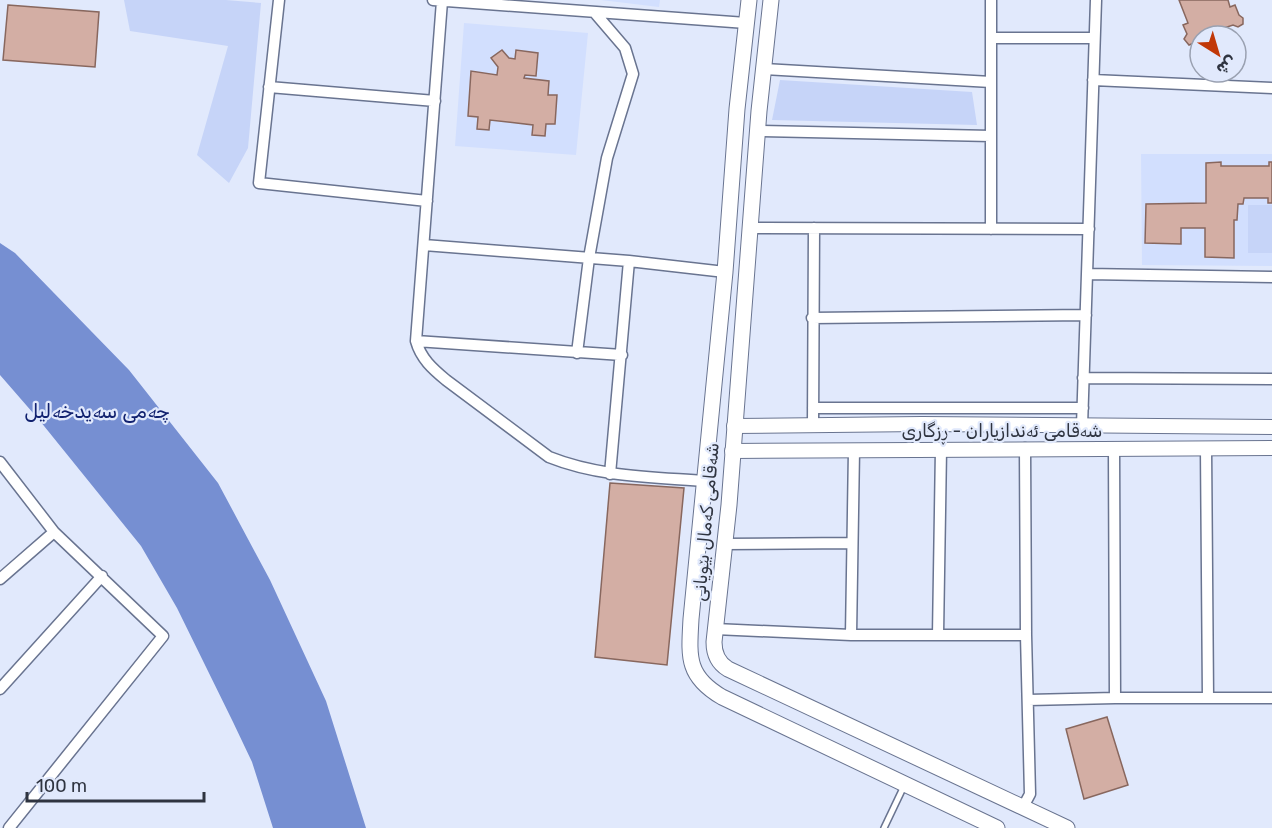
<svg xmlns="http://www.w3.org/2000/svg" width="1272" height="828" viewBox="0 0 1272 828" font-family="Rubik,'Noto Naskh Arabic',sans-serif">
<style>
.built{fill:#d2dffe}
.green{fill:#c6d4f8}
.water{fill:#768fd2}
.building{fill:#d3aea4;stroke:#88675e;stroke-width:1.5}
.lines{fill:none;stroke-linecap:round;stroke-linejoin:round}
.service-casing{stroke:#697490;stroke-width:8}
.minor-casing{stroke:#697490;stroke-width:13}
.tertiary-casing{stroke:#697490;stroke-width:16}
.secondary-casing{stroke:#697490;stroke-width:17}
.service{stroke:#fff;stroke-width:5}
.minor{stroke:#fff;stroke-width:10}
.tertiary{stroke:#fff;stroke-width:14}
.secondary{stroke:#fff;stroke-width:15}
.labels{text-anchor:middle;stroke-width:4.5;stroke-linejoin:round;paint-order:stroke}
.street-label{font-size:18px;fill:#2f3440;stroke:#e1e9fc}
.water-label{font-size:20px;font-style:italic;fill:#11216f;stroke:#e1e9fc}
</style>
<rect width="100%" height="100%" fill="#e1e9fc"/>
<path class="built" d="M601,0H660L659,7Z
M464,23L588,33L576,155L455,146Z
M1141,154H1272V266L1142,265Z"/>
<path class="green" d="M124,0H226L261,3L248,148L229,183L197,155L228,46L130,31Z
M780,80L972,92L977,125L772,120Z
M1248,205H1272V253H1248Z"/>
<path class="water" d="M0,243L15,253L129,370L218,483L270,580L326,701L366,828H273L252,762L233,722L177,608L141,546L40,421L0,375Z"/>
<path class="building" d="M1179,0H1228L1230,7L1235,5L1239,15L1243,18V24L1238,27L1233,25L1200,36L1194,43L1189,45L1184,39L1187,34L1183,25L1188,23Z
M8,5L99,12L95,67L3,60Z
M502,50L509,58L515,59L516,50L538,53L536,76L525,75L524,78L549,81L548,95H557L555,124H546L545,136L532,135L533,125L490,120L489,130L477,129L478,117L468,116L471,71L497,75L498,67L491,58Z
M1221,162V166H1269V162H1272V203H1268V198H1244L1243,204H1238L1237,220H1234V258L1205,257V228H1181V244L1145,243L1146,204L1206,203V163Z
M610,483L684,488L667,665L595,657Z
M1107,717L1128,785L1084,799L1066,729Z"/>
<g class="lines">
<g class="service-casing">
<path id="service" d="M884,828L904,786"/>
</g>
<g class="minor-casing">
<path id="minor" d="M279,0L259,183L427,201
M433,0L746,23
M991,0V229
M442,1L416,341C421,359 433,369 446,380L549,457C599,477 652,477 705,481
M991,38H1094
M764,69L991,82
M1093,80L1272,88
M269,87L435,101
M758,131L991,136
M750,228L1089,229
M424,245L629,261L725,272
M1087,274L1272,277
M812,318L1086,315
M416,341L622,355
M577,353L589,258L607,158L633,74L625,48L595,13
M1083,378L1272,379
M813,408H1083
M813,425L814,228
M1082,426L1096,0
M1206,448L1208,698
M0,462L54,532L163,636L9,828
M610,474L629,261
M724,544L852,543
M0,579L54,532
M715,629L851,635H1026
M851,635L854,450
M938,635L941,449
M0,689L102,576
M1115,698H1272
M1028,700L1115,698L1114,448
M1023,807L1030,794L1026,635L1025,448"/>
</g>
<g class="tertiary-casing">
<path id="tertiary" d="M734,426L922,424L1272,427
M732,451L1272,448"/>
</g>
<g class="secondary-casing">
<path id="secondary" d="M749,0L737,109L725,272L691,619C689,656 686,676 722,697L997,828
M771,0L759,111L729,505L714,642C714,654 718,663 728,669L1067,828"/>
</g>
<use href="#service" class="service"/>
<use href="#minor" class="minor"/>
<use href="#tertiary" class="tertiary"/>
<use href="#secondary" class="secondary"/>
</g>
<g class="labels">
<g class="street-label">
<text x="1002" y="437">شەقامی ئەندازیاران - ڕزگاری</text>
<text transform="translate(706 522) rotate(-85)" y="6">شەقامی کەمال بێویانی</text>
</g>
<g class="water-label">
<text x="97" y="418">چەمی سەیدخەلیل</text>
</g>
</g>
<g transform="translate(1218 54) rotate(143)"><circle r="28" fill="#e1e9fc" stroke="#9aa1b1" stroke-width="1.5"/>
<path d="M0-4.5L10 22L0 15L-10 22Z" fill="#c13808"/>
<text y="-9" font-size="16" font-weight="bold" text-anchor="middle" fill="#2f3440">ش</text>
</g>
<path d="M27 792v9h177v-9" fill="none" stroke="#2f3440" stroke-width="3"/>
<text x="36" y="792" font-size="18" fill="#2f3440" stroke="#e1e9fc" stroke-width="4.5" paint-order="stroke">100 m</text>
</svg>
